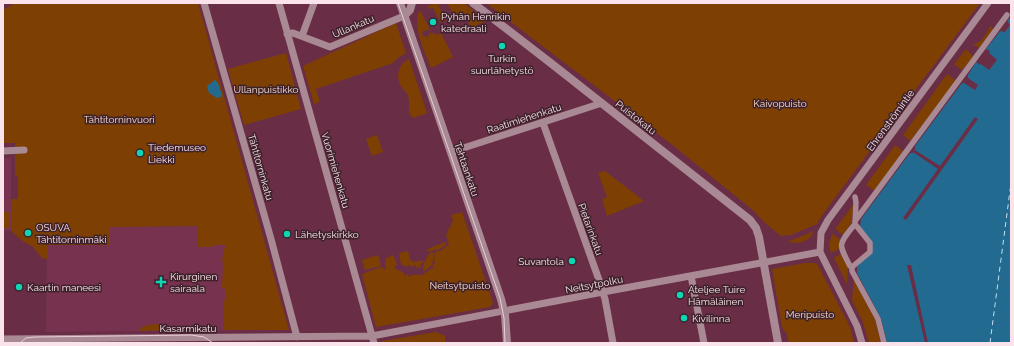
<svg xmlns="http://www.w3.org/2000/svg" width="1014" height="346" viewBox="0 0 1014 346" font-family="Raleway,sans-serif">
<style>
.built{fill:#77324f}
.green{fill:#7e4002}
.water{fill:#236a90}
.pier{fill:#692d46}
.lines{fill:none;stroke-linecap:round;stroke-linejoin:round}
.ferry{stroke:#c4dfef;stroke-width:1;stroke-dasharray:5 4;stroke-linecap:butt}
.pedestrian{stroke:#a98994;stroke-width:5.5}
.minor{stroke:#a98994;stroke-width:7}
.tertiary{stroke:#a98994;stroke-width:8}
.tram{stroke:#eacfd8;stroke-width:1}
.poi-dot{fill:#0ed5b4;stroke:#3d212b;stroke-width:1.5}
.labels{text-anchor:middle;stroke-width:3;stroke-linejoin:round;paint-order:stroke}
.poi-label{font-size:10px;fill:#fae3ea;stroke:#3d212b;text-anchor:start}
.street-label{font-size:10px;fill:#fae3ea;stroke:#3d212b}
.park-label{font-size:10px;fill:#f5dccb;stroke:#3d212b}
</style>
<rect width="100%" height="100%" fill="#692d46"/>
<path class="built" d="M3,158H11V231H3Z
M212,223L289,330L46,332L47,245L110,244V227L186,226Z"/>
<path class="green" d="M15,3H198L289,330H225L224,329L223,301L226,300V289L222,288C222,278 224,267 222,257H224L223,252L226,245H213V247H198V226L110,227V245H47V259L42,258L32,246L24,242L11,231V199H18V176L15,175V143H3V10Z
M436,3H438L445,21L441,23L433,8L429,9L427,6Z
M447,3H464L486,21L471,28L467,18L464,17L452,22L449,16L453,14Z
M486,3H980L820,218L817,224L791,235L781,236L765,223L754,211L675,147Z
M420,10L430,30L423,31L422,34L423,36L427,37L431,32V34L434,33L437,35L441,33L453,57L431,68C425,52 411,25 420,10Z
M396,23L406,53L399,57L393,63L316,89L320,102L314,104L303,66Z
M991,26L994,30L980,48L973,45L982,40Z
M966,49L974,57L962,70L954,64Z
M286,53L301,109L244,125L228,69Z
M409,59L427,113L414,118L410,115C408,109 410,103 408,96C407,92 403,90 401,86C395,77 399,63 409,59Z
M947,74L956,81L910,141L903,135Z
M377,135L383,152L372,156L366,139Z
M895,145L903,151L875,191L866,185Z
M605,171L644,201L607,216L602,199L607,197L598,173Z
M853,205L852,222L843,235L835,229Z
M3,212H10V228H3Z
M462,212L493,303L492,305L490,307L376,327L362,274L381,267L386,270L385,259L393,255L397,264L394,268L404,273V275H406L407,274L409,275L408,277H410L411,275H422L431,269H433L434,267L432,266L436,261H434L435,252L442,250L449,244L446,235L453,221L451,215Z
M814,231C809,243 798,244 787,242Z
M832,234L840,239L839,249L831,253L829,244Z
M445,242L446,244C441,250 434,250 427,252L428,249Z
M408,251L410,260C415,264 419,260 424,261L420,265L421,266L420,268L416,267V266L414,265L413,267L408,265L407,267L401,264L399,253Z
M431,252L434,253C434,260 431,270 423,271C422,266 427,256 431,252Z
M841,254L848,267L847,284L834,258Z
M378,255L381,266L365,270L362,260Z
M805,263H815L817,264L850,327L854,343H789L786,331H784L782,326L772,269Z
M854,279L875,320L881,343H869L863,322L852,300Z
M156,324L164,325L172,330L138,331L144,326Z
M436,332L445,336V343H380L382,341Z"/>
<path class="water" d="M1011,16V343H887L881,319L857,273V265L871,253L872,242L860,228L861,219L910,153H913L915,149V146L962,83H964L975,90L978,85L968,78V75L976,62L980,65L981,64L989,70L997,60L989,53L990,51L986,49L1000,31L1005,32L1010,25L1007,21Z
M215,80L218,83L222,95L221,97L217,98L209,93L207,86Z"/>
<path class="pier" d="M975,117L978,119L906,220L903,218L938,169L913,152L915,150L918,152L940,166Z
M907,265H911L928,343H925Z"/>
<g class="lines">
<path class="ferry" d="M990,343L1011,183"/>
<path class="pedestrian" d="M855,197L856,202L855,224L870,243V252L852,267V271L878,319L884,343
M855,221L1007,15
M852,267L850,266C838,243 838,245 855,224"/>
<path class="minor" d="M204,3L271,239L297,337
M279,3L374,343
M287,34L293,33L330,47L404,16
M302,36L314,3
M543,123L599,280L605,299L613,343
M3,151L24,150
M451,152L602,103
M691,276L704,343
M3,339L372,336L603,292L820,252
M862,343L857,326L820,252L821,233L828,220L988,3"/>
<path class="tertiary" d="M400,3L501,299L505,315L507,343
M473,3L552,64L750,220L756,228L759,237L778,343
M404,16L410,10L412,3"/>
<path class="tram" d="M398,3L500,298L504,318L505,343
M20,343L26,338L35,337L191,335L204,337L213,343"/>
</g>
<g class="poi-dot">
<circle cx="433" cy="22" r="4"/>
<circle cx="502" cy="46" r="4"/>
<circle cx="140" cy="153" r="4"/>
<circle cx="28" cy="233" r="4"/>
<circle cx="287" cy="234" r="4"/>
<circle cx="572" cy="261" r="4"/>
<path d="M159 276h4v4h4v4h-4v4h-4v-4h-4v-4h4z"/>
<circle cx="19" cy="287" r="4"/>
<circle cx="680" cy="295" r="4"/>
<circle cx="684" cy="318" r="4"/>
</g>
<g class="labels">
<g class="poi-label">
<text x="441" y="20">Pyhän Henrikin<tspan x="441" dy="12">katedraali</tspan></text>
<text x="502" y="62" text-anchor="middle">Turkin<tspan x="502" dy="12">suurlähetystö</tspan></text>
<text x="148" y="151">Tiedemuseo<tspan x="148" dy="12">Liekki</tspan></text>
<text x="36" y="231">OSUVA<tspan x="36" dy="12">Tähtitorninmäki</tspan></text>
<text x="295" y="238">Lähetyskirkko</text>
<text x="564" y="265" text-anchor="end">Suvantola</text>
<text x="170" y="280">Kirurginen<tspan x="170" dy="12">sairaala</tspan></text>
<text x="27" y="291">Kaartin maneesi</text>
<text x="688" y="293">Ateljee Tuire<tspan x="688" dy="12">Hämäläinen</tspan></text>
<text x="692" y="322">Kivilinna</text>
</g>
<g class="street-label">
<text transform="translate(353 26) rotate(-23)" y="4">Ullankatu</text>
<text transform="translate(636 117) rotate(38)" y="4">Puistokatu</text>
<text transform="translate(524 118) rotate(-18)" y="4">Raatimiehenkatu</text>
<text transform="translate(890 120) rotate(-54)" y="4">Ehrenströmintie</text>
<text transform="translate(261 167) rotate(74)" y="4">Tähtitorninkatu</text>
<text transform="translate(467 169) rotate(71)" y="4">Tehtaankatu</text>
<text transform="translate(336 170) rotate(74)" y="4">Vuorimiehenkatu</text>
<text transform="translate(591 229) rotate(70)" y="4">Pietarinkatu</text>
<text transform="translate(594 284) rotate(-11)" y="4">Neitsytpolku</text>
<text x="188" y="332">Kasarmikatu</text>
</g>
<g class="park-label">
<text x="266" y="93">Ullanpuistikko</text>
<text x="780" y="107">Kaivopuisto</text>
<text x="119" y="123">Tähtitorninvuori</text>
<text x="460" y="289">Neitsytpuisto</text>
<text x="810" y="318">Meripuisto</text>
</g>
</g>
<rect width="1014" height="346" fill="none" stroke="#fae3ea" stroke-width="8"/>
</svg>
